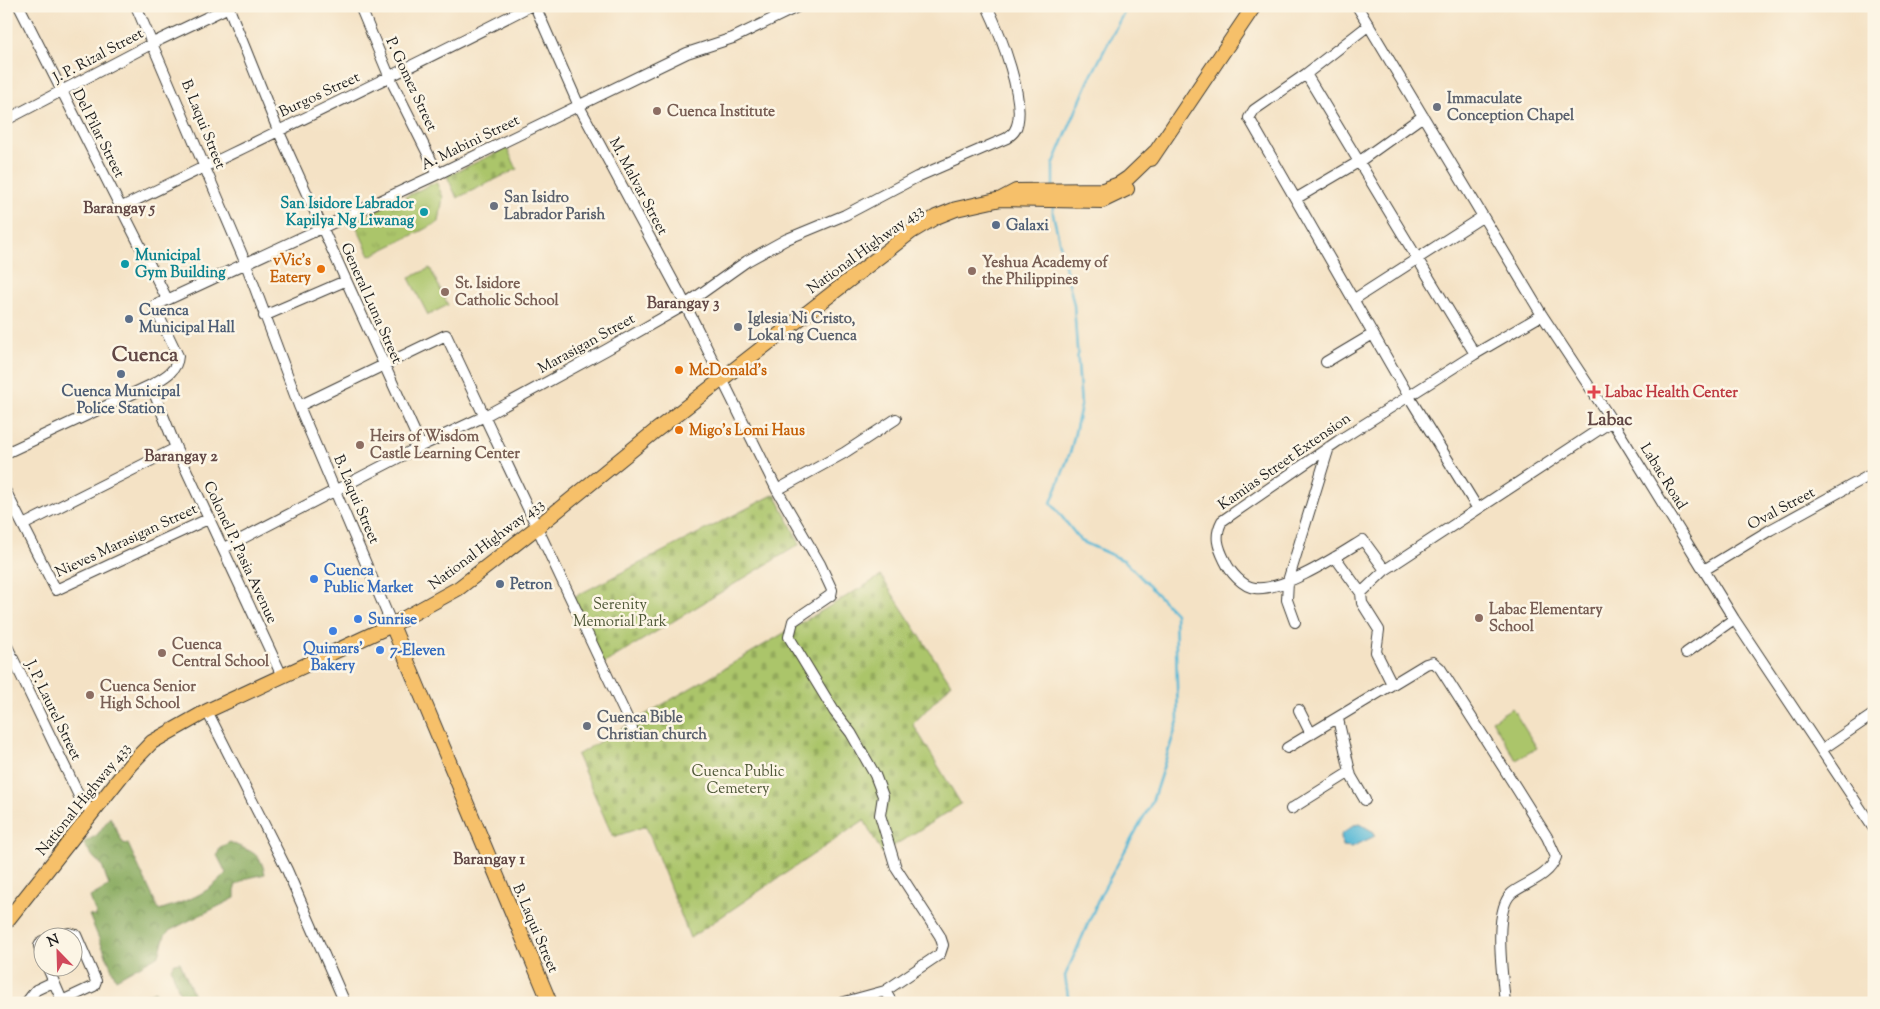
<svg xmlns="http://www.w3.org/2000/svg" width="1880" height="1009" viewBox="0 0 1880 1009" font-family="'Sorts Mill Goudy',serif">
<style>
.grass{fill:#abc56a;stroke:#647043}
.forest{fill:url(#forest-crowns);stroke:#52633d}
.cemetery{fill:url(#cemetery-stones);stroke:#647043}
.park{fill:url(#park-tufts);stroke:#647043}
.water{fill:#57b8d6;stroke:#3a6a79}
.lines{fill:none;stroke-linecap:round;stroke-linejoin:round}
.stream{stroke:#57b8d6;stroke-width:2.5}
.minor-casing{stroke:#3c3a35;stroke-width:12}
.major-casing{stroke:#3c3a35;stroke-width:16}
.minor{stroke:#fff;stroke-width:10}
.major{stroke:#f6c06b;stroke-width:14}
.worship-dot{fill:#6b7280;stroke:#fcf5e5;stroke-width:2}
.education-dot{fill:#8d6e63;stroke:#fcf5e5;stroke-width:2}
.culture-dot{fill:#0f9aa8;stroke:#fcf5e5;stroke-width:2}
.service-dot{fill:#5c6f8a;stroke:#fcf5e5;stroke-width:2}
.food-dot{fill:#e8710a;stroke:#fcf5e5;stroke-width:2}
.health-dot{fill:#e0444e;stroke:#fcf5e5;stroke-width:2}
.shop-dot{fill:#3f7fe0;stroke:#fcf5e5;stroke-width:2}
.labels{text-anchor:middle;stroke-width:5;stroke-linejoin:round;paint-order:stroke}
.street-label{font-size:15px;fill:#1c1c1c;stroke:#fcf5e5}
.worship-label{font-size:15px;font-weight:bold;fill:#5b616d;stroke:#fcf5e5;text-anchor:start}
.education-label{font-size:15px;font-weight:bold;fill:#785e54;stroke:#fcf5e5;text-anchor:start}
.culture-label{font-size:15px;font-weight:bold;fill:#0d838f;stroke:#fcf5e5;text-anchor:end}
.service-label{font-size:15px;font-weight:bold;fill:#4e5e75;stroke:#fcf5e5;text-anchor:start}
.food-label{font-size:15px;font-weight:bold;fill:#c56008;stroke:#fcf5e5;text-anchor:start}
.health-label{font-size:15px;font-weight:bold;fill:#be3a42;stroke:#fcf5e5;text-anchor:start}
.shop-label{font-size:15px;font-weight:bold;fill:#366cbe;stroke:#fcf5e5;text-anchor:start}
.park-label{font-size:15px;fill:#4e5737;stroke:#fcf5e5}
.neighbourhood-label{font-size:16px;font-weight:bold;fill:#614745;stroke:#fcf5e5}
.quarter-label{font-size:18px;font-weight:bold;fill:#614745;stroke:#fcf5e5}
.district-label{font-size:20px;font-weight:bold;fill:#614745;stroke:#fcf5e5}
</style>
<defs>
<pattern id="forest-crowns" width="20" height="18" patternUnits="userSpaceOnUse" patternTransform="scale(1.25)"><rect width="20" height="18" fill="#88aa5e"/><path d="M2 6a3 3 0 1 1 6 0M12 15a3 3 0 1 1 6 0" fill="none" stroke="#6e8a4d"/></pattern>
<pattern id="cemetery-stones" width="16" height="16" patternUnits="userSpaceOnUse" patternTransform="scale(1.25)"><rect width="16" height="16" fill="#abc56a"/><path d="M2 7V4a2 2 0 0 1 4 0v3zM10 15v-3a2 2 0 0 1 4 0v3z" fill="#93a95b"/></pattern>
<pattern id="park-tufts" width="24" height="20" patternUnits="userSpaceOnUse" patternTransform="scale(1.25)"><rect width="24" height="20" fill="#abc56a"/><path d="M3 7l-1-3M5 7V3M7 7l1-3M15 17l-1-3M17 17v-4M19 17l1-3" fill="none" stroke="#93a95b"/></pattern>
</defs>
<rect width="100%" height="100%" fill="#fcf5e5"/>
<filter id="ink" filterUnits="userSpaceOnUse"><feTurbulence type="fractalNoise" baseFrequency=".02" numOctaves="2"/><feDisplacementMap in="SourceGraphic" scale="10" xChannelSelector="R" yChannelSelector="G"/><feConvolveMatrix kernelMatrix="1 2 1 2 8 2 1 2 1" color-interpolation-filters="sRGB"/></filter>
<filter id="wash" filterUnits="userSpaceOnUse"><feTurbulence type="fractalNoise" baseFrequency=".0096" numOctaves="4" result="noise"/><feDisplacementMap in="SourceGraphic" scale="20" xChannelSelector="R" yChannelSelector="G"/><feGaussianBlur stdDeviation="1.12" result="paint"/><feColorMatrix in="noise" values="0 0 0 0 0 0 0 0 0 0 0 0 0 0 0 0 0 1.4 0 .05"/><feComposite in="paint" operator="in"/></filter>
<g filter="url(#wash)">
<rect width="100%" height="100%" fill="#f4e2c5"/>
<path class="grass" d="M430,268L448,305L428,315L409,278Z
M1512,708L1537,748L1516,760L1492,720Z"/>
<path class="forest" d="M110,817L123,843L128,844L159,910C186,901 207,895 226,873L217,855L220,848L230,842C249,852 260,850 265,874L248,878L235,886V898C214,909 191,919 169,931L165,935L159,955L116,979L89,915L95,917L96,914L90,897L109,886L102,865L94,858L83,843L97,835Z
M180,962L197,1003H169L181,997L171,968L174,963Z
M155,991L161,1003H128Z"/>
<path class="cemetery" d="M507,148L517,169L457,198L447,176Z
M775,494L800,544L603,664L572,598Z
M881,576L951,684L913,724L961,804L882,853L864,820L690,938L646,826L613,837L577,755Z"/>
<path class="park" d="M436,182L443,197L439,222L370,256L354,221Z"/>
<path class="water" d="M1360,824L1374,832L1375,836L1352,847L1342,846L1341,835L1354,825Z"/>
<g class="lines">
<path class="stream" d="M1053,186V165L1089,80L1127,6
M1053,204V214L1074,305L1081,406L1071,450L1051,503L1081,541L1125,561L1175,613L1178,721L1152,802L1101,894L1065,976L1069,1003"/>
</g>
</g>
<g filter="url(#ink)">
<g class="lines">
<g class="minor-casing">
<path id="minor" d="M19,6L167,299
M136,6L246,264L299,406L392,625
M228,6L278,130L421,446
M360,6L390,78L438,174
M535,6L579,106L679,292L777,490L820,564L832,590L831,595L793,621L789,637L834,711L851,733L875,775L883,796L880,815L896,868L940,936L943,945L940,954L885,991L892,1003
M1357,6L1542,315L1612,421L1734,619L1874,829
M1369,25L1306,74L1254,110L1249,118L1408,395L1478,509
M1306,74L1475,354
M6,120L153,43L231,6
M1297,198L1360,161L1423,116
M120,208C257,141 394,76 530,6
M1353,300L1482,217
M264,316L345,281
M1326,362L1373,334
M151,385L176,448L282,676
M299,406L446,335L632,728
M6,453L151,385C163,378 177,372 178,356L154,306L438,174L687,53L733,38L799,6
M777,490L844,453L896,419
M6,492L56,590L210,518
M23,525L176,448
M224,548L421,446L483,417L606,350L685,305L747,261L787,239L845,215L917,177L1007,138C1009,136 1014,133 1015,130C1029,105 999,31 987,6
M1335,557L1361,593
M1385,570L1363,540C1337,556 1285,591 1255,588C1243,587 1230,572 1225,561C1218,547 1214,536 1222,521L1338,441L1475,354L1542,315
M1704,570L1770,530L1874,473
M1295,622L1287,600L1288,581L1329,447
M6,644L79,796L92,813
M1686,653L1734,619
M1392,684L1376,652L1379,630L1362,603L1361,593L1385,570L1612,421
M1299,710L1311,734
M207,711L287,870L345,1003
M1338,719L1351,776L1365,800
M1287,748L1426,664L1433,662L1440,668L1517,789L1547,837L1556,857C1549,877 1527,882 1512,893C1492,910 1503,978 1505,1003
M1821,750L1874,714
M1291,809L1350,772
M57,936L69,933L76,935L96,981L94,986L62,1001
M42,941L39,946L42,956
M47,966L63,1003
M26,1003L36,990L53,982
M841,1003L885,991"/>
</g>
<g class="major-casing">
<path id="major" d="M1151,159L1254,6
M1001,199L1102,201L1127,189
M392,625L550,1003
M6,922L130,765L152,742L207,711L392,625L459,588L536,528L654,432L911,232L936,217L956,209L1001,199L1016,191L1103,190L1119,184L1128,178L1155,152"/>
</g>
<use href="#minor" class="minor"/>
<use href="#major" class="major"/>
</g>
</g>
<g class="worship-dot">
<circle cx="1437" cy="107" r="5"/>
<circle cx="494" cy="206" r="5"/>
<circle cx="738" cy="327" r="5"/>
<circle cx="587" cy="726" r="5"/>
</g>
<g class="education-dot">
<circle cx="657" cy="111" r="5"/>
<circle cx="972" cy="271" r="5"/>
<circle cx="445" cy="292" r="5"/>
<circle cx="360" cy="445" r="5"/>
<circle cx="1479" cy="618" r="5"/>
<circle cx="162" cy="653" r="5"/>
<circle cx="90" cy="695" r="5"/>
</g>
<g class="culture-dot">
<circle cx="424" cy="212" r="5"/>
<circle cx="125" cy="264" r="5"/>
</g>
<g class="service-dot">
<circle cx="996" cy="225" r="5"/>
<circle cx="129" cy="319" r="5"/>
<circle cx="121" cy="374" r="5"/>
<circle cx="500" cy="584" r="5"/>
</g>
<g class="food-dot">
<circle cx="321" cy="269" r="5"/>
<circle cx="679" cy="370" r="5"/>
<circle cx="679" cy="430" r="5"/>
</g>
<path class="health-dot" d="M1591.5 384.5h5v5h5v5h-5v5h-5v-5h-5v-5h5z"/>
<g class="shop-dot">
<circle cx="314" cy="579" r="5"/>
<circle cx="358" cy="619" r="5"/>
<circle cx="333" cy="631" r="5"/>
<circle cx="380" cy="650" r="5"/>
</g>
<g class="labels">
<g class="street-label">
<text transform="translate(98 55) rotate(-28)" y="5">J. P. Rizal Street</text>
<text transform="translate(412 84) rotate(65)" y="5">P. Gomez Street</text>
<text transform="translate(319 94) rotate(-25)" y="5">Burgos Street</text>
<text transform="translate(204 124) rotate(68)" y="5">B. Laqui Street</text>
<text transform="translate(99 133) rotate(63)" y="5">Del Pilar Street</text>
<text transform="translate(470 142) rotate(-26)" y="5">A. Mabini Street</text>
<text transform="translate(639 186) rotate(62)" y="5">M. Malvar Street</text>
<text transform="translate(865 249) rotate(-36)" y="5">National Highway 433</text>
<text transform="translate(372 303) rotate(66)" y="5">General Luna Street</text>
<text transform="translate(586 343) rotate(-29)" y="5">Marasigan Street</text>
<text transform="translate(1284 461) rotate(-35)" y="5">Kamias Street Extension</text>
<text transform="translate(1664 476) rotate(58)" y="5">Labac Road</text>
<text transform="translate(357 499) rotate(67)" y="5">B. Laqui Street</text>
<text transform="translate(1781 508) rotate(-28)" y="5">Oval Street</text>
<text transform="translate(126 540) rotate(-25)" y="5">Nieves Marasigan Street</text>
<text transform="translate(486 544) rotate(-37)" y="5">National Highway 433</text>
<text transform="translate(241 552) rotate(65)" y="5">Colonel P. Pasia Avenue</text>
<text transform="translate(54 710) rotate(64)" y="5">J. P. Laurel Street</text>
<text transform="translate(83 799) rotate(-51)" y="5">National Highway 433</text>
<text transform="translate(536 928) rotate(67)" y="5">B. Laqui Street</text>
</g>
<g class="worship-label">
<text x="1447" y="103">Immaculate<tspan x="1447" dy="17">Conception Chapel</tspan></text>
<text x="504" y="202">San Isidro<tspan x="504" dy="17">Labrador Parish</tspan></text>
<text x="748" y="323">Iglesia Ni Cristo,<tspan x="748" dy="17">Lokal ng Cuenca</tspan></text>
<text x="597" y="722">Cuenca Bible<tspan x="597" dy="17">Christian church</tspan></text>
</g>
<g class="education-label">
<text x="667" y="116">Cuenca Institute</text>
<text x="982" y="267">Yeshua Academy of<tspan x="982" dy="17">the Philippines</tspan></text>
<text x="455" y="288">St. Isidore<tspan x="455" dy="17">Catholic School</tspan></text>
<text x="370" y="441">Heirs of Wisdom<tspan x="370" dy="17">Castle Learning Center</tspan></text>
<text x="1489" y="614">Labac Elementary<tspan x="1489" dy="17">School</tspan></text>
<text x="172" y="649">Cuenca<tspan x="172" dy="17">Central School</tspan></text>
<text x="100" y="691">Cuenca Senior<tspan x="100" dy="17">High School</tspan></text>
</g>
<g class="culture-label">
<text x="414" y="208">San Isidore Labrador<tspan x="414" dy="17">Kapilya Ng Liwanag</tspan></text>
<text x="135" y="260" text-anchor="start">Municipal<tspan x="135" dy="17">Gym Building</tspan></text>
</g>
<g class="service-label">
<text x="1006" y="230">Galaxi</text>
<text x="139" y="315">Cuenca<tspan x="139" dy="17">Municipal Hall</tspan></text>
<text x="121" y="396" text-anchor="middle">Cuenca Municipal<tspan x="121" dy="17">Police Station</tspan></text>
<text x="510" y="589">Petron</text>
</g>
<g class="food-label">
<text x="311" y="265" text-anchor="end">vVic's<tspan x="311" dy="17">Eatery</tspan></text>
<text x="689" y="375">McDonald's</text>
<text x="689" y="435">Migo's Lomi Haus</text>
</g>
<g class="health-label">
<text x="1605" y="397">Labac Health Center</text>
</g>
<g class="shop-label">
<text x="324" y="575">Cuenca<tspan x="324" dy="17">Public Market</tspan></text>
<text x="368" y="624">Sunrise</text>
<text x="333" y="653" text-anchor="middle">Quimars'<tspan x="333" dy="17">Bakery</tspan></text>
<text x="390" y="655">7-Eleven</text>
</g>
<g class="park-label">
<text x="620" y="609">Serenity<tspan x="620" dy="17">Memorial Park</tspan></text>
<text x="738" y="776">Cuenca Public<tspan x="738" dy="17">Cemetery</tspan></text>
</g>
<g class="neighbourhood-label">
<text x="119" y="213">Barangay 5</text>
<text x="683" y="308">Barangay 3</text>
<text x="181" y="461">Barangay 2</text>
<text x="489" y="864">Barangay 1</text>
</g>
<g class="quarter-label">
<text x="1610" y="425">Labac</text>
</g>
<g class="district-label">
<text x="145" y="361">Cuenca</text>
</g>
</g>
<rect width="1880" height="1009" fill="none" stroke="#fcf5e5" stroke-width="25"/>
<g transform="translate(58 952) rotate(337)"><circle r="24" fill="#fcf5e5" stroke="#a29e95"/>
<path d="M0-4L9 19L0 12L-9 19Z" fill="#d1495b"/>
<text y="-8" font-size="14" font-weight="bold" text-anchor="middle" fill="#1c1c1c">N</text>
</g>
</svg>
